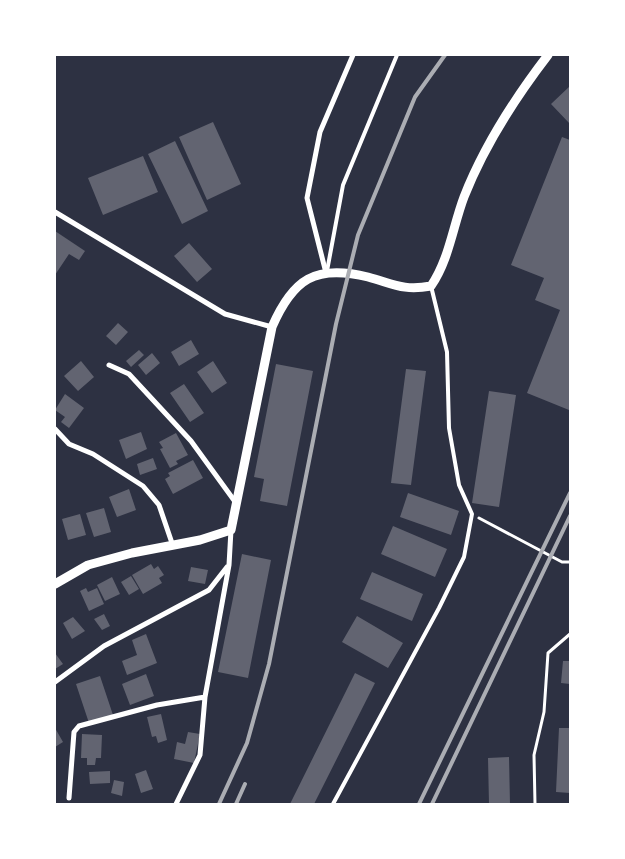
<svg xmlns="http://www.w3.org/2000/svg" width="625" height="859" viewBox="0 0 625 859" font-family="Roboto,sans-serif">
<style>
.building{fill:#626471}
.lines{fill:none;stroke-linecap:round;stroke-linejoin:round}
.path{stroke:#fff;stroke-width:3}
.service{stroke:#fff;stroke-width:4}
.minor{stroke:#fff;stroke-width:5}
.tertiary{stroke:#fff;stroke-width:9}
.rail{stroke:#abadb3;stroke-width:4}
</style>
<rect width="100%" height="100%" fill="#2d3142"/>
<path class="building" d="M570,86V124L551,104Z
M213,122L241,184L207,200L179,137Z
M562,137L570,140L569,410L527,393L560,310L535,300L544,278L511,265Z
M175,141L208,211L182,224L148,154Z
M143,156L158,192L103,215L88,178Z
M55,231L85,251L79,260L69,254L55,275Z
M189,243L212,269L197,282L174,256Z
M118,323L128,332L116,345L106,336Z
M191,340L199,354L179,366L171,352Z
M139,350L144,355L131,367L126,361Z
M152,353L160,363L146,375L138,365Z
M81,361L94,377L78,391L64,376Z
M213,361L227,383L212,393L197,372Z
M276,364L313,371L287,506L260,501L264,479L254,477Z
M406,369L426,371L411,485L391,483Z
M184,384L204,413L190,422L170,393Z
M489,391L516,395L499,507L472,503Z
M65,394L84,408L69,428L61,422L65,417L55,410Z
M141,432L147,449L126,459L119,440Z
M176,433L188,455L176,461L178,464L170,468L160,449L163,448L159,442Z
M153,458L157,469L140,475L137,464Z
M193,460L203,478L173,494L165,479L170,476L168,473Z
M129,489L136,510L117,517L109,497Z
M408,493L459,511L451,535L400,517Z
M104,508L111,532L94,537L86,513Z
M80,514L86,535L68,540L62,519Z
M393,526L447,549L435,577L381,554Z
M242,554L271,560L248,678L218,672Z
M151,564L154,569L158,566L164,575L159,578L162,583L143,594L132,575Z
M191,567L208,570L205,584L188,581Z
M372,572L423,594L412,621L360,599Z
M131,576L139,589L129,595L121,582Z
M112,577L120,594L105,601L97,585Z
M86,588L88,592L97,588L104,604L89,611L80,591Z
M104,614L110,626L102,630L94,619Z
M357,616L403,643L388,668L342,642Z
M73,617L85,631L72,639L63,623Z
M146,634L157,663L127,675L122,661L137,655L132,640Z
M55,653L63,664L55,669Z
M563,661H570V684L561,683Z
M355,673L375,683L314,804H290Z
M146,674L154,696L130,705L122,684Z
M100,676L113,715L89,723L76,684Z
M161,714L167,740L158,743L156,736L152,737L147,717Z
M55,728L63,742L55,747Z
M559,728H570V793L556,792Z
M188,732L200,734L194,763L174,759L177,742L185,744Z
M82,734L102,735L101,758H96L95,765H87V758H81Z
M509,757L510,804H489L488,758Z
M146,770L153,789L141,793L135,774Z
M110,771V783L90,784L89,772Z
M114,780L124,782L122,796L111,793Z"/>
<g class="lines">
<path class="path" d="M479,518L562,562H570
M535,804L534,755L544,712L548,653L570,634"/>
<path class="service" d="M327,271L343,185L397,55
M333,804L439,608L464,557L472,514L459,485L449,428L447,352L431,286"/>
<path class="minor" d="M55,212L225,314L272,327
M326,273L307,198L320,132L353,55
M109,365L129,374L191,441L236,503
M55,429L69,444L93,454L143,486L159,505L173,546
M55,682L104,646L209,590L227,567
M69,798L74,732L79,726L157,705L205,697
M176,804L200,755L205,697L229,565L231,530"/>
<path class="tertiary" d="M55,584L88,565L132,553L200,540L231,530L272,327C293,279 315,264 368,277C394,284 403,291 431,286C449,260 453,226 464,197C484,146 515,98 548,55"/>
<path class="rail" d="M219,804L247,743L269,664L336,324L358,235L415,97L445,55
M236,804L245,784
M419,804L570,493
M432,804L570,516"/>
</g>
<rect width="625" height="859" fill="none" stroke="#ffffff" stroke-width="112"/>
</svg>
